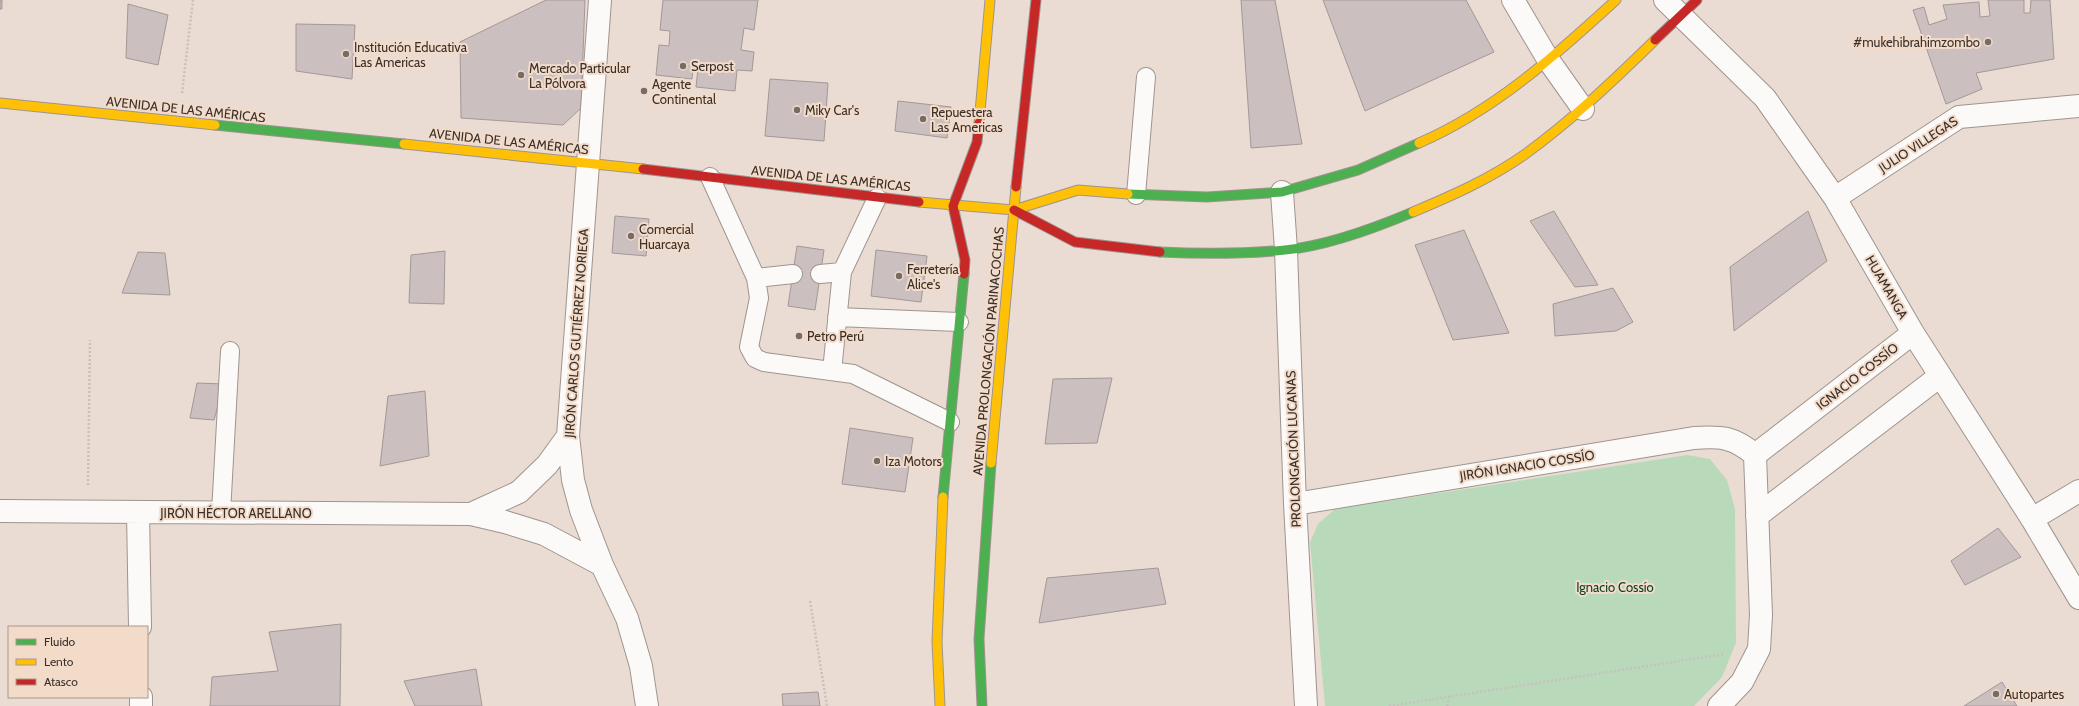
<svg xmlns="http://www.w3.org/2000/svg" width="2079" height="706" viewBox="0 0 2079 706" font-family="Cabin,sans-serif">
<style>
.green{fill:#b9daba}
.building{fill:#cbc0bf;stroke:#a29897}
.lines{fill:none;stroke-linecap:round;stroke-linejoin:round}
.lane-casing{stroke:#9f948e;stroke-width:20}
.street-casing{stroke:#9f948e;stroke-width:24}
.fast-casing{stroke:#9f948e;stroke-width:11}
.slow-casing{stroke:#9f948e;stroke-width:11}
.jam-casing{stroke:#9f948e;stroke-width:11}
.path{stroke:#c6c1be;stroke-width:2.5;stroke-dasharray:2 2;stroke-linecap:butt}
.lane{stroke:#fcfaf8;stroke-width:18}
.street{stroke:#fcfaf8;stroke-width:22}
.fast{stroke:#4caf50;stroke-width:9}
.slow{stroke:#ffc107;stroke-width:9}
.jam{stroke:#c62828;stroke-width:9}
.poi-dot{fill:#776c65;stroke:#f3dbca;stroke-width:1.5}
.labels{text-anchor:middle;stroke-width:4;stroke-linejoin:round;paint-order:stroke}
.poi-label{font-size:13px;fill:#39302a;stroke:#f3dbca;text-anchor:start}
.street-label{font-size:13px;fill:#39302a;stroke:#f3dbca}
.park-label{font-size:13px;fill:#043f1f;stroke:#f3dbca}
</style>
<rect width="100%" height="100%" fill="#eadcd3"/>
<path class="green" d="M1687,455L1710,459L1727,480L1735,509L1736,643L1722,677L1694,706H1325L1310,542L1318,524L1335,509Z"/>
<path class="building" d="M0,0H2V9H0Z
M546,0H585L581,108L563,125L461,118L460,42Z
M663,0H758L754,30L744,28L741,50L754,52L752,71L737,70L735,91L696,87L698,68H693L692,79L656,75L659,45L669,46L670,31L660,30Z
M1241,0H1275L1302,144L1251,148Z
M1323,0H1466L1494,52L1365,111Z
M1988,0H2024V13H2030L2031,0H2050L2054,59L1976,73L1982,89L1946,104L1913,10L1924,7L1929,25L1947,19L1943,5L1979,2L1980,17L1990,16Z
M128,4L168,15L158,65L126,58Z
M296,24L355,25L352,79L296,71Z
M770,79L828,83L824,141L765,136Z
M898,101L951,107L947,138L895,131Z
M1554,211L1598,285L1575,287L1530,221Z
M1808,211L1827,261L1734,331L1730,267Z
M615,216L649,219L646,256L612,253Z
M1464,230L1509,333L1453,340L1415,245Z
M797,246L824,250L815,310L788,306Z
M876,250L927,256L921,302L871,296Z
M445,251L444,304L409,303L411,255Z
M138,252L165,253L170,295L122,293Z
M1613,288L1633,322L1616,331L1555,336L1553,304Z
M1112,378L1097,443L1045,444L1053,379Z
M197,383L224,384L214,420L190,418Z
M425,391L429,456L380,466L388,396Z
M850,428L913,438L905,492L842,484Z
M1998,528L2021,557L1965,585L1951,561Z
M1158,568L1166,604L1039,623L1047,578Z
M341,624L340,706H210L212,677L278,671L269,632Z
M476,669L482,706H415L404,681Z
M2002,682L2017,706H1964Z
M818,692L820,706H783L782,694Z"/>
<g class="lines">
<g class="lane-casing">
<path id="lane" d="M710,177L756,278L759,298L749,347L755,358L764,362L853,374L950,422
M1136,195L1146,77
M820,274L842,272
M756,278L793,274
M837,317L959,322
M832,371L842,272L877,198
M221,513L230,351"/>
</g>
<g class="street-casing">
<path id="street" d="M600,0L568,436L573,480L581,510L602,565L627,618L641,666L647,706
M1513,0L1549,61L1583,109
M1665,0L1765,98L1835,198L1913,333L2032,519L2079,598
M1282,192L1286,250L1295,504L1306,706
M1835,198L1959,117L2079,106
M1755,455L1913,333
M1295,504L1694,438C1721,436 1734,437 1755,455
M0,511L471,514L505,522L544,534L602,565
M138,512L140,627
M471,514L519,492L547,465L568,436
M1757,516L1940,376
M2032,519L2079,491
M141,697V706
M1719,706L1742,682L1759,649L1761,615L1755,455"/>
</g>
<g class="fast-casing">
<path id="fast" d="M215,125L404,144
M1128,194L1207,197L1282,192L1358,170L1419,143
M1160,252C1202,254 1244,254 1285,250C1326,246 1375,228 1413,212
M943,497L964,274
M982,706L979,639L991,463"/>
</g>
<g class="slow-casing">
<path id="slow" d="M0,103L215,125
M979,123L990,0
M1419,143C1495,110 1556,55 1616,0
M404,144L643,169
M919,202L1014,210L1078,190L1128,194
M1413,212C1451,196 1490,179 1524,155C1571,121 1613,81 1655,40
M991,463L1016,187
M940,706L937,642L943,497"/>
</g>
<g class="jam-casing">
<path id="jam" d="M1655,40L1697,0
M643,169L919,202
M1016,187L1036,0
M1014,210L1075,242L1160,252
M964,274L965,260L953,206L977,142L979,123"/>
</g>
<path class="path" d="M182,93L193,0
M88,485L90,340
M810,601L827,706
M1389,706L1725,654
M1447,706L1450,696"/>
<use href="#lane" class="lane"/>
<use href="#street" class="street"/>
<use href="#fast" class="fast"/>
<use href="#slow" class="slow"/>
<use href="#jam" class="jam"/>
</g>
<g class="poi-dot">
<circle cx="1988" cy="42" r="4"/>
<circle cx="346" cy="54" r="4"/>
<circle cx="683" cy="66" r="4"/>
<circle cx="521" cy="75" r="4"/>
<circle cx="644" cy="91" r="4"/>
<circle cx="797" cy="110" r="4"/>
<circle cx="923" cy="119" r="4"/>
<circle cx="631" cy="236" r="4"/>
<circle cx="899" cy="276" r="4"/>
<circle cx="799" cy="336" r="4"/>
<circle cx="877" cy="461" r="4"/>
<circle cx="1996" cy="694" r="4"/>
</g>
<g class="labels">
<g class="poi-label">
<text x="1980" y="47" text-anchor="end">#mukehibrahimzombo</text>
<text x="354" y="52">Institución Educativa<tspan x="354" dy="15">Las Americas</tspan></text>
<text x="691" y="71">Serpost</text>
<text x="529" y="73">Mercado Particular<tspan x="529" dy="15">La Pólvora</tspan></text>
<text x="652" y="89">Agente<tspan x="652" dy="15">Continental</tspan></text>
<text x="805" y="115">Miky Car's</text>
<text x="931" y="117">Repuestera<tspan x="931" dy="15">Las Americas</tspan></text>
<text x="639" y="234">Comercial<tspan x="639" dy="15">Huarcaya</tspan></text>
<text x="907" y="274">Ferretería<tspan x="907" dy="15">Alice's</tspan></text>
<text x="807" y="341">Petro Perú</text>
<text x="885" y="466">Iza Motors</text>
<text x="2004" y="699">Autopartes</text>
</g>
<g class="street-label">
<text transform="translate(186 109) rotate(6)" y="5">AVENIDA DE LAS AMÉRICAS</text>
<text transform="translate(509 141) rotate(6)" y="5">AVENIDA DE LAS AMÉRICAS</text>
<text transform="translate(1918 144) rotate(-33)" y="5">JULIO VILLEGAS</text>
<text transform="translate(831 178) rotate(6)" y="5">AVENIDA DE LAS AMÉRICAS</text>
<text transform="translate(1887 287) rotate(60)" y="5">HUAMANGA</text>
<text transform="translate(576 333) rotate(-86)" y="5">JIRÓN CARLOS GUTIÉRREZ NORIEGA</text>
<text transform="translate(988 351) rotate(-85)" y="5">AVENIDA PROLONGACIÓN PARINACOCHAS</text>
<text transform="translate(1857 376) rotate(-38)" y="5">IGNACIO COSSÍO</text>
<text transform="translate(1293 449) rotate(-92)" y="5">PROLONGACIÓN LUCANAS</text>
<text transform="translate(1527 465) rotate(-9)" y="5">JIRÓN IGNACIO COSSÍO</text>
<text x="236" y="518">JIRÓN HÉCTOR ARELLANO</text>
</g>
<g class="park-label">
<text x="1615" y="592">Ignacio Cossío</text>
</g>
</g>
<rect x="8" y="626" width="140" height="72" fill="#f3dbca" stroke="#a9978a"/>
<rect x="16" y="639" width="20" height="6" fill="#4caf50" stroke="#a9978a"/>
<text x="44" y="646" font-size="12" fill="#39302a">Fluido</text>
<rect x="16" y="659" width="20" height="6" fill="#ffc107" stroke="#a9978a"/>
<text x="44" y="666" font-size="12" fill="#39302a">Lento</text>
<rect x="16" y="679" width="20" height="6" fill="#c62828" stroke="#a9978a"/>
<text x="44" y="686" font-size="12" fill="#39302a">Atasco</text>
</svg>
